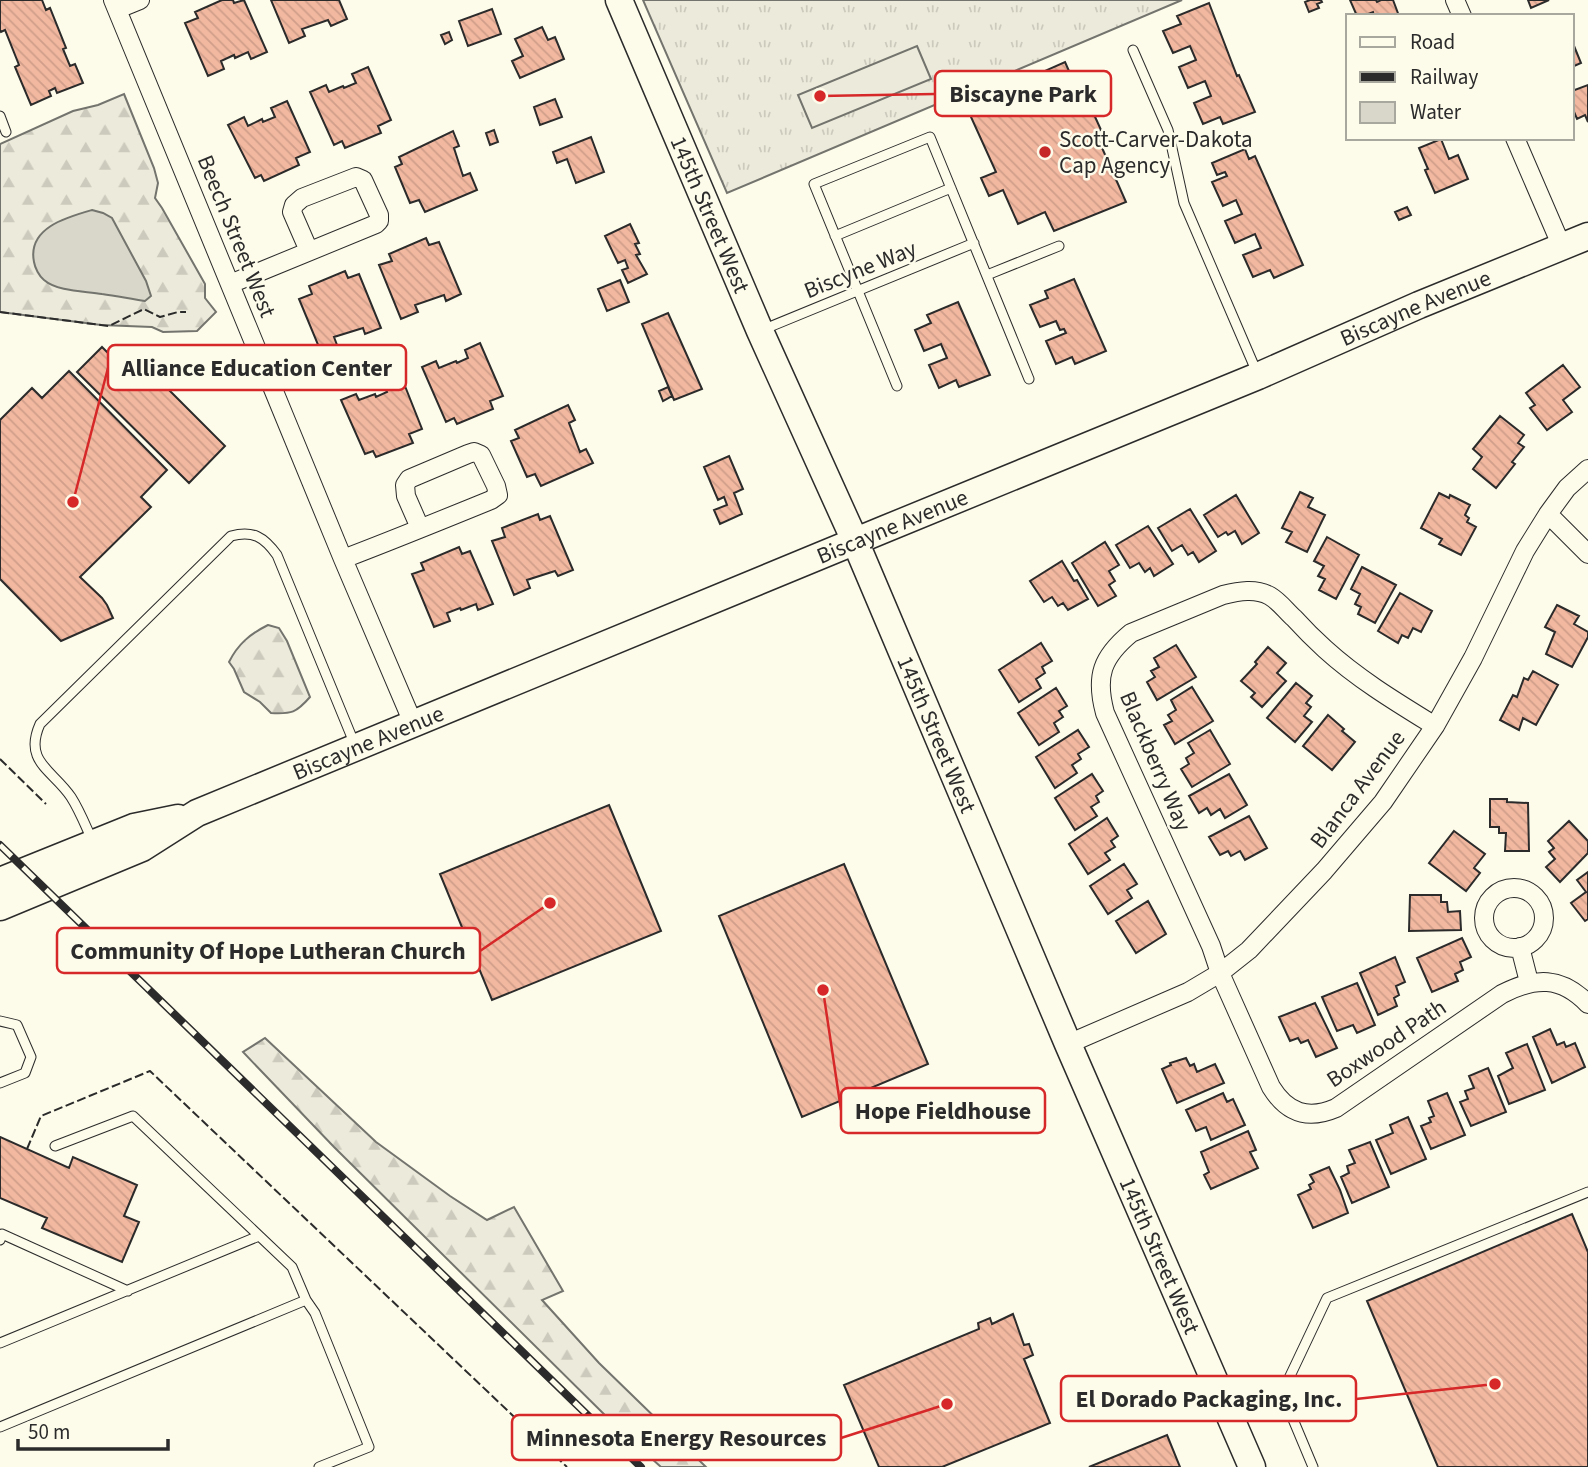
<svg xmlns="http://www.w3.org/2000/svg" width="1588" height="1467" viewBox="0 0 1588 1467" font-family="'Source Sans 3',sans-serif">
<style>
.grass{fill:url(#grass-tufts);stroke:#74746e;stroke-width:2}
.forest{fill:url(#forest-firs);stroke:#74746e;stroke-width:2}
.garden{fill:#ecebdb;stroke:#74746e;stroke-width:2}
.water{fill:#d8d7c9;stroke:#74746e;stroke-width:2}
.building{fill:url(#building-back-hatch);stroke:#2b2b2b;stroke-width:2}
.lines{fill:none;stroke-linecap:round;stroke-linejoin:round}
.lane-casing{stroke:#2b2b2b;stroke-width:11}
.street-casing{stroke:#2b2b2b;stroke-width:20}
.secondary-casing{stroke:#2b2b2b;stroke-width:29}
.lane{stroke:#fdfbea;stroke-width:9}
.street{stroke:#fdfbea;stroke-width:18}
.secondary{stroke:#fdfbea;stroke-width:26}
.rail-casing{stroke:#2b2b2b;stroke-width:8}
.rail{stroke:#fdfbea;stroke-width:5;stroke-dasharray:16;stroke-linecap:butt}
.fence{stroke:#2b2b2b;stroke-width:2;stroke-dasharray:9 3.5;stroke-linecap:butt}
.poi-dot{fill:#c62828;stroke:#fdfbea;stroke-width:2.5}
.labels{text-anchor:middle;stroke-width:5;stroke-linejoin:round;paint-order:stroke}
.poi-label{font-size:23px;fill:#2b2b2b;stroke:#fdfbea;text-anchor:start}
.street-label{font-size:23px;fill:#2b2b2b;stroke:#fdfbea}
.leader{fill:none;stroke:#d62828;stroke-width:2.5}
.callout-dot{fill:#d62828;stroke:#fdfbea;stroke-width:2.5}
.callout{fill:#fdfbea;stroke:#d62828;stroke-width:2.5}
.callout-label{font-size:24px;text-anchor:middle;font-weight:bold;fill:#2b2b2b}
</style>
<defs>
<pattern id="grass-tufts" width="24" height="20" patternUnits="userSpaceOnUse" patternTransform="scale(1.75)"><rect width="24" height="20" fill="#ecebdb"/><path d="M3 7l-1-3M5 7V3M7 7l1-3M15 17l-1-3M17 17v-4M19 17l1-3" fill="none" stroke="#cbcabc"/></pattern>
<pattern id="forest-firs" width="22" height="20" patternUnits="userSpaceOnUse" patternTransform="scale(1.75)"><rect width="22" height="20" fill="#ecebdb"/><path d="M5 1l3.5 6h-7zM16 11l3.5 6h-7z" fill="#cbcabc"/></pattern>
<pattern id="building-back-hatch" width="6" height="6" patternUnits="userSpaceOnUse" patternTransform="scale(1.75)"><rect width="6" height="6" fill="#f2b8a0"/><path d="M-1 5l2 2M0 0l6 6M5-1l2 2" fill="none" stroke="#d09e8a"/></pattern>
</defs>
<rect width="100%" height="100%" fill="#fdfbea"/>
<path class="grass" d="M643,0H1182L727,193Z"/>
<path class="forest" d="M124,94L154,168L158,183L155,198L162,208L205,284V298L216,312L197,331L163,332L152,327L101,325L0,312V144L73,111L98,105Z
M268,625L279,628L287,641L310,697C296,713 292,714 271,713L260,702L244,692L234,669L229,662C238,644 250,634 268,625Z
M265,1038L376,1142L450,1196L487,1220L514,1207L563,1291L542,1300L599,1363L706,1467H661L621,1431L334,1147L243,1052Z"/>
<path class="garden" d="M917,46L931,79L812,128L798,95Z"/>
<path class="water" d="M92,210L103,213L112,218L146,281L151,296L145,301C131,299 117,296 102,294C85,291 58,292 44,280C39,276 35,268 34,262C27,228 67,217 92,210Z"/>
<path class="building" d="M0,0H42L46,10L50,8L66,48L63,49L70,66L75,64L83,83L57,93L55,88L49,91L51,96L31,105L15,67L19,65L5,30L1,32L0,30Z
M222,0H233L234,3L244,0L267,52L251,59L248,52L235,58L234,55L221,61L224,69L208,76L185,23L198,18L195,12Z
M271,0H339L347,19L331,26L328,20L302,29L305,36L289,43Z
M1310,0H1321L1322,2L1317,4L1319,8L1309,12L1305,2Z
M1350,0H1376L1377,2L1381,0H1393L1399,16H1374L1373,12L1363,16H1357Z
M1528,0H1549L1531,8Z
M1209,3L1237,76L1239,75L1255,112L1223,124L1220,117L1203,124L1194,103L1211,96L1205,81L1188,88L1179,67L1196,60L1190,46L1173,53L1163,31L1181,24L1177,16Z
M492,9L501,34L468,46L459,21Z
M542,27L548,40L555,37L564,59L520,78L512,61L523,56L515,39Z
M449,32L452,40L445,44L441,35Z
M1572,41L1581,63L1572,67Z
M1065,62L1087,112L1092,110L1101,130L1095,132L1126,202L1054,231L1045,212L1018,224L1003,190L989,196L981,178L996,172L966,106Z
M368,67L391,120L378,126L381,133L345,148L342,141L334,145L310,92L326,85L329,92L343,86L344,88L356,83L352,74Z
M1588,85V122L1585,115L1577,119L1572,107V91Z
M555,99L562,117L540,125L534,107Z
M287,101L310,152L296,158L299,165L264,181L261,175L255,178L228,125L244,117L248,126L262,119L263,122L275,117L271,108Z
M494,130L498,142L490,145L486,133Z
M453,131L459,146L454,148L463,176L470,173L477,190L425,212L419,200L410,203L395,167L402,164L399,157Z
M591,137L604,172L576,183L567,159L557,163L553,152Z
M1441,139L1449,159L1458,155L1468,179L1435,193L1425,170L1428,169L1419,148Z
M1245,149L1249,159L1255,156L1303,265L1274,278L1270,270L1253,277L1243,255L1261,248L1255,234L1235,243L1225,221L1242,214L1236,200L1223,206L1212,182L1227,176L1225,172L1217,175L1212,163Z
M1407,207L1411,215L1399,220L1395,212Z
M630,224L639,243L635,244L640,254L636,255L647,274L628,283L622,270L628,268L625,260L618,263L605,236Z
M426,238L429,245L439,242L461,294L446,301L444,295L415,305L418,312L401,319L379,265L392,261L389,254Z
M345,271L348,278L359,274L381,328L365,334L363,328L334,337L337,345L321,352L299,299L312,294L309,286Z
M1074,279L1106,351L1075,364L1072,357L1056,364L1046,341L1066,333L1064,329L1060,330L1056,321L1040,327L1030,305L1048,298L1045,291Z
M620,280L629,302L607,311L598,289Z
M958,302L990,375L959,387L956,380L939,388L929,365L947,358L941,344L924,351L915,330L931,323L927,315Z
M668,313L702,389L674,400L642,324Z
M480,343L503,396L490,401L493,409L457,424L454,418L446,422L422,367L436,361L439,368L456,361L457,363L468,358L465,350Z
M102,347L115,360L127,348L225,446L189,483L77,372Z
M1563,365L1580,387L1563,400L1572,412L1547,430L1530,408L1535,405L1526,393Z
M69,371L167,470L141,497L151,507L80,577L102,598L107,605L113,618L61,641L0,579V420L32,388L42,398Z
M401,376L422,429L409,434L413,443L376,457L373,451L365,454L341,400L356,394L359,400L375,394L376,397L387,392L383,383Z
M668,387L672,396L663,401L659,391Z
M568,405L575,420L569,423L580,452L586,449L593,463L541,486L535,474L527,477L511,441L519,438L515,430Z
M1500,416L1524,435L1518,443L1524,447L1512,462L1515,464L1496,488L1473,469L1482,457L1473,449Z
M729,456L743,489L734,493L742,514L720,524L714,510L727,505L724,497L718,500L704,467Z
M1300,492L1313,498L1308,507L1325,515L1307,552L1286,542L1292,532L1282,528Z
M1439,493L1449,498L1450,495L1470,505L1465,515L1469,518L1467,522L1476,527L1461,555L1439,544L1442,539L1421,528Z
M1236,495L1259,533L1242,544L1235,531L1228,535L1226,532L1218,537L1204,515Z
M1190,509L1216,551L1199,562L1193,552L1188,555L1182,545L1172,551L1158,528Z
M538,514L540,520L550,516L573,570L558,576L555,571L527,580L530,588L514,595L492,541L505,537L502,528Z
M1148,526L1173,564L1154,576L1150,568L1145,572L1139,563L1130,568L1116,545Z
M1327,537L1359,555L1336,599L1319,590L1325,579L1318,576L1324,566L1314,561Z
M1105,542L1119,565L1109,571L1115,581L1109,585L1116,596L1098,606L1072,563Z
M459,547L462,554L470,551L493,604L478,610L476,604L461,610L460,608L447,613L450,621L434,627L412,574L424,570L421,563Z
M1062,561L1074,581L1077,580L1088,599L1068,610L1063,603L1058,606L1052,597L1044,602L1030,581Z
M1362,567L1396,585L1375,623L1358,614L1361,607L1355,604L1360,594L1351,589Z
M1400,593L1432,611L1421,632L1413,628L1408,638L1402,635L1398,643L1378,631Z
M1557,605L1579,616L1574,624L1588,632V637L1572,667L1546,654L1555,632L1545,627Z
M1041,643L1052,661L1042,667L1045,673L1036,679L1041,688L1019,702L999,670Z
M1176,645L1196,677L1157,700L1147,682L1155,677L1151,671L1159,667L1154,658Z
M1268,647L1286,663L1277,673L1286,681L1262,707L1251,697L1255,693L1241,681L1257,664L1255,662Z
M1533,671L1558,685L1536,725L1523,718L1519,730L1500,720L1513,695L1517,697L1524,678L1528,680Z
M1296,683L1312,696L1306,703L1311,707L1304,716L1312,722L1295,742L1267,718Z
M1192,687L1213,721L1175,744L1164,725L1172,721L1168,715L1176,710L1171,700Z
M1056,688L1067,706L1059,711L1063,717L1054,723L1059,732L1039,745L1018,713Z
M1328,715L1344,729L1342,731L1355,742L1332,770L1303,746Z
M1078,730L1089,747L1078,754L1081,759L1072,765L1077,773L1055,788L1036,757Z
M1210,730L1230,764L1192,787L1181,769L1189,764L1186,758L1194,753L1188,743Z
M1092,774L1103,791L1096,796L1099,802L1091,807L1097,816L1075,830L1055,798Z
M1229,774L1247,805L1225,818L1220,809L1211,815L1207,808L1199,813L1189,796Z
M1490,799H1507V802L1528,803L1529,851H1505L1506,833H1499V827H1490Z
M609,805L661,931L492,1000L440,874Z
M1249,816L1267,848L1245,860L1240,851L1231,856L1228,851L1220,855L1209,837Z
M1107,818L1118,836L1111,841L1115,847L1105,853L1110,860L1088,874L1069,844Z
M1569,821L1588,841V853L1560,882L1546,867L1555,859L1549,852L1554,848L1548,841Z
M1454,831L1485,854L1474,868L1480,873L1466,891L1429,863Z
M844,864L928,1064L802,1117L719,916Z
M1124,864L1137,884L1127,890L1132,898L1108,914L1090,886Z
M1588,872V919L1585,921L1571,903L1586,892L1577,880Z
M1410,895H1441V902H1447L1448,912L1460,911L1461,930L1409,931Z
M1148,901L1166,934L1136,953L1116,921Z
M1462,938L1471,957L1460,962L1463,970L1455,974L1458,981L1432,992L1417,958Z
M1395,957L1405,982L1396,986L1399,995L1394,998L1397,1006L1378,1015L1360,973Z
M1357,983L1375,1025L1357,1033L1353,1025L1337,1031L1322,997Z
M1315,1003L1337,1048L1316,1057L1308,1040L1301,1043L1298,1038L1290,1041L1279,1017Z
M1550,1029L1557,1045L1564,1042L1566,1047L1575,1043L1585,1067L1552,1083L1533,1037Z
M1527,1044L1545,1090L1509,1104L1498,1076L1513,1068L1506,1053Z
M1186,1058L1190,1066L1194,1064L1197,1072L1215,1064L1224,1083L1177,1103L1162,1069L1171,1065L1170,1063Z
M1488,1068L1506,1112L1471,1126L1460,1102L1468,1099L1465,1091L1474,1088L1469,1076Z
M1223,1093L1227,1102L1233,1099L1245,1125L1211,1140L1206,1127L1196,1131L1186,1110Z
M1447,1093L1465,1135L1431,1149L1421,1126L1431,1122L1429,1118L1434,1116L1428,1101Z
M1408,1117L1426,1159L1391,1174L1376,1140L1393,1133L1390,1125Z
M1248,1131L1256,1150L1250,1152L1258,1168L1211,1189L1204,1175L1209,1172L1201,1152Z
M0,1137L69,1168L73,1157L137,1185L124,1216L139,1222L122,1262L42,1228L47,1218L0,1198Z
M1370,1142L1389,1187L1352,1203L1341,1177L1349,1173L1347,1166L1355,1163L1349,1150Z
M1329,1167L1340,1190L1348,1213L1313,1228L1298,1195L1311,1189L1309,1185L1314,1182L1310,1175Z
M1572,1214L1588,1252V1467H1438L1367,1301Z
M1013,1314L1024,1345L1029,1344L1033,1355L1024,1359L1050,1423L942,1467H879L844,1385L979,1329L978,1323L990,1318L992,1324Z
M1167,1435L1180,1467H1089Z"/>
<g class="lines">
<g class="lane-casing">
<path id="lane" d="M1133,50L1168,130L1184,203L1258,375
M0,116L6,132
M835,236L951,188
M987,275L1059,246
M762,330L974,243
M897,386L814,184L930,137L1029,379
M93,842C86,827 80,811 71,797C53,770 23,762 40,724L231,536C253,530 264,537 277,555L355,745
M0,1021L17,1025L31,1057L25,1073L0,1083
M0,1240L2,1234L128,1291
M306,1300L315,1313L369,1447L319,1467
M0,1343L259,1236
M1282,1393L1327,1298L1588,1192
M1232,1416L1282,1393L1313,1467
M0,1427L306,1300L292,1267L133,1116L55,1146"/>
</g>
<g class="street-casing">
<path id="street" d="M113,0L343,559L413,723
M1455,0L1462,16
M118,9L140,0
M1515,138L1562,247
M230,284L376,224L379,221V215L363,180L356,177L302,198L294,205L292,212L309,251
M1548,514L1588,554
M343,559C393,540 442,520 491,500L498,495L496,486L481,455L474,452L468,454L409,479L405,485L406,496L420,528
M1435,726C1396,702 1358,679 1325,649C1314,639 1304,629 1294,618C1286,611 1280,602 1270,596C1256,588 1239,591 1223,595L1131,633C1102,657 1095,676 1105,713L1211,946L1220,973L1271,1087C1287,1113 1308,1120 1336,1108L1502,994C1535,977 1561,976 1588,1004
M1484 918a30 30 0 1 1 60 0a30 30 0 1 1-60 0Z
M1520,947L1529,982
M1068,1044L1188,992L1220,973L1249,950L1324,871L1383,802L1435,726L1473,658L1525,551L1548,514L1567,488L1588,469"/>
</g>
<g class="secondary-casing">
<g id="secondary">
<path id="s1" d="M619,0L760,331L855,541L1068,1044L1252,1467"/>
<path d="M0,881L134,827L178,818"/>
<path id="s2" d="M0,907L142,848L197,813L885,529L1258,376L1419,305L1588,236"/>
</g>
</g>
<use href="#lane" class="lane"/>
<use href="#street" class="street"/>
<use href="#secondary" class="secondary"/>
<g class="rail-casing">
<path id="rail" d="M0,845L641,1467"/>
</g>
<use href="#rail" class="rail"/>
<path class="fence" d="M0,312L109,326L144,309L160,317L178,312H186
M0,759L46,804
M27,1149L41,1116L150,1071L567,1467"/>
</g>
<circle class="poi-dot" cx="1045" cy="152" r="7"/>
<g class="labels">
<g class="poi-label">
<text x="1059" y="147">Scott-Carver-Dakota<tspan x="1059" dy="26">Cap Agency</tspan></text>
</g>
<g class="street-label">
<text dy="8" stroke="none"><textPath href="#s1" startOffset="233">145th Street West</textPath></text>
<text transform="translate(237 236) rotate(68)" y="8">Beech Street West</text>
<text transform="translate(860 269) rotate(-22)" y="8">Biscyne Way</text>
<text dy="8" stroke="none"><textPath href="#s2" startOffset="1538">Biscayne Avenue</textPath></text>
<text dy="8" stroke="none"><textPath href="#s2" startOffset="971">Biscayne Avenue</textPath></text>
<text dy="8" stroke="none"><textPath href="#s1" startOffset="800">145th Street West</textPath></text>
<text dy="8" stroke="none"><textPath href="#s2" startOffset="404">Biscayne Avenue</textPath></text>
<text transform="translate(1156 761) rotate(67)" y="8">Blackberry Way</text>
<text transform="translate(1357 789) rotate(-53)" y="8">Blanca Avenue</text>
<text transform="translate(1386 1043) rotate(-34)" y="8">Boxwood Path</text>
<text dy="8" stroke="none"><textPath href="#s1" startOffset="1367">145th Street West</textPath></text>
</g>
</g>
<path class="leader" d="M820 96L935 94M73 502L108 368M550 903L480 951M823 990L841 1110M1495 1384L1356 1399M947 1404L841 1438"/>
<g class="callout-dot">
<circle cx="820" cy="96" r="7"/>
<circle cx="73" cy="502" r="7"/>
<circle cx="550" cy="903" r="7"/>
<circle cx="823" cy="990" r="7"/>
<circle cx="1495" cy="1384" r="7"/>
<circle cx="947" cy="1404" r="7"/>
</g>
<g class="callout">
<rect x="935" y="71" width="176" height="45" rx="7"/>
<rect x="108" y="345" width="298" height="45" rx="7"/>
<rect x="57" y="928" width="423" height="45" rx="7"/>
<rect x="841" y="1088" width="204" height="45" rx="7"/>
<rect x="1061" y="1376" width="295" height="45" rx="7"/>
<rect x="512" y="1415" width="329" height="45" rx="7"/>
</g>
<g class="callout-label">
<text x="1023" y="102">Biscayne Park</text>
<text x="257" y="376">Alliance Education Center</text>
<text x="268" y="959">Community Of Hope Lutheran Church</text>
<text x="943" y="1119">Hope Fieldhouse</text>
<text x="1209" y="1407">El Dorado Packaging, Inc.</text>
<text x="676" y="1446">Minnesota Energy Resources</text>
</g>
<rect x="1346" y="14" width="228" height="126" fill="#fdfbea" stroke="#a9a89e" stroke-width="2"/>
<rect x="1360" y="37" width="35" height="10" fill="#fdfbea" stroke="#a9a89e" stroke-width="2"/>
<text x="1410" y="49" font-size="21" fill="#2b2b2b">Road</text>
<rect x="1360" y="72" width="35" height="10" fill="#2b2b2b" stroke="#a9a89e" stroke-width="2"/>
<text x="1410" y="84" font-size="21" fill="#2b2b2b">Railway</text>
<rect x="1360" y="102" width="35" height="21" fill="#d8d7c9" stroke="#a9a89e" stroke-width="2"/>
<text x="1410" y="119" font-size="21" fill="#2b2b2b">Water</text>
<path d="M18 1439v10h150v-10" fill="none" stroke="#2b2b2b" stroke-width="3.5"/>
<text x="28" y="1439" font-size="21" fill="#2b2b2b" stroke="#fdfbea" stroke-width="5" paint-order="stroke">50 m</text>
</svg>
